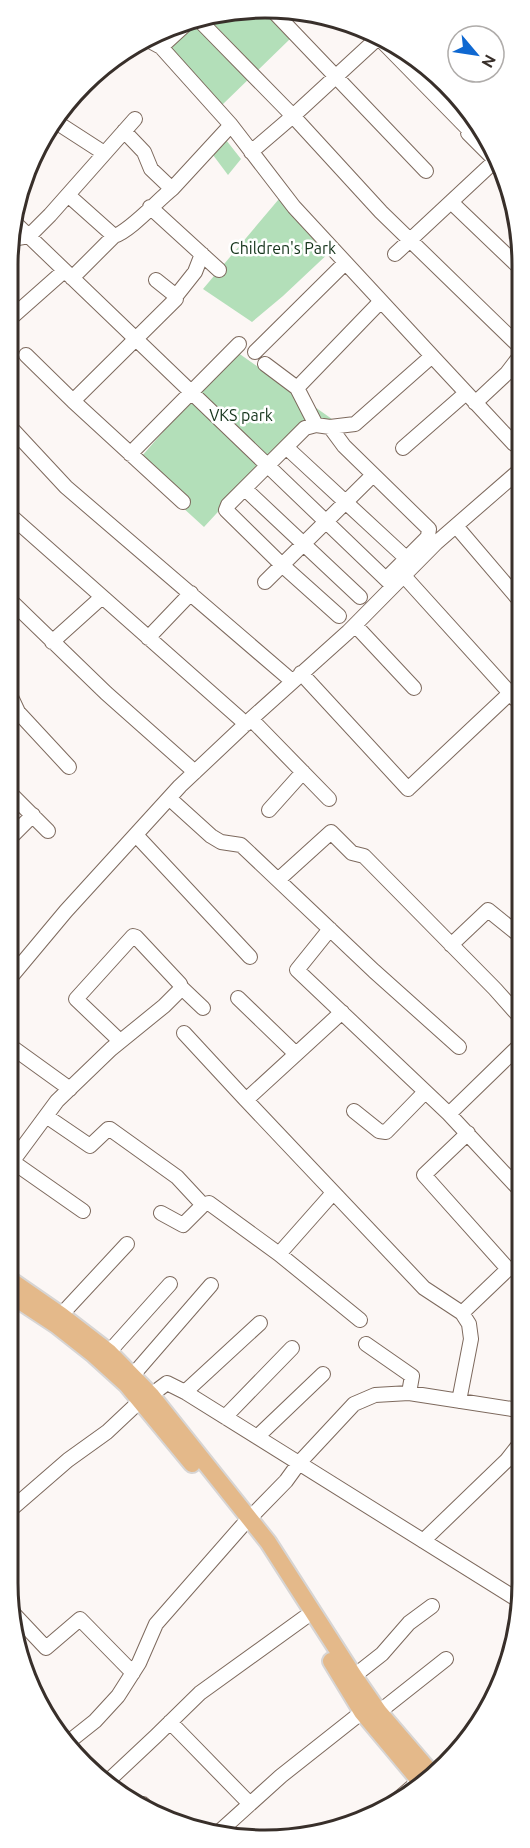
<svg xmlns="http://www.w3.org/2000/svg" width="530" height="1848" viewBox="0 0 530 1848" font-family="Ubuntu,sans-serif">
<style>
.green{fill:#b3dfb9}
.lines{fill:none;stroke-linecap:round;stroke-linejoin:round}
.minor-casing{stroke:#7d695d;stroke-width:16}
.major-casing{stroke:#d7d5d4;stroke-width:20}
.minor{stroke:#fff;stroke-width:14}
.major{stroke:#e4b98a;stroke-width:16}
.labels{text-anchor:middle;stroke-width:5;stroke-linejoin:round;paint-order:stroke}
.park-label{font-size:16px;fill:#133219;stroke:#fff}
.rim{fill:none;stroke:#382f2a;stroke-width:3}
</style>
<rect width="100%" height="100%" fill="#fcf7f5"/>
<path class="green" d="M269,12L291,38L221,106L158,36L214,13Z
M219,131L241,159L228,175L204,143Z
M284,193L333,249L283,296L252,322L203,289Z
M234,350L339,424L313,420L299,424L204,527L135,464Z"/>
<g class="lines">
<g class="minor-casing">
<path id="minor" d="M274,12L426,171
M198,19L293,116L251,152
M373,32L470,131
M381,35L293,116L381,212L520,347
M148,40L161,47L231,125L294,207L432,356
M161,47L185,25
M53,120L104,153
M468,133L500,165
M172,189L231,125
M68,195L114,236C129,232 158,200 172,189L151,169L144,152L124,131
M451,202L520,268
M150,207L219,270
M12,220L393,586
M12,239L29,236L50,215L135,119
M395,254L498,158
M72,278L114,236
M176,296L195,272L202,254
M12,317L64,271
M255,352L345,263
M26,355L73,401L183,502
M265,364L297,388
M73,401L176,299V296L156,280
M475,403L507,373L520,356
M316,425L297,388L381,301
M330,427L344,446L429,529L428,536L426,539L386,579
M12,429L66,487L292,681
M286,447L406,558
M403,448L466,393
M130,454L239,344
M245,489L360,597
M11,516L246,724
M456,526L520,601
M404,576L519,703
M265,582L373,475
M11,601L106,693L195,772
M339,616L282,565L226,510L228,505L305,428L316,425L330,427L355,424L432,356L514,444
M355,625L414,688
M148,638L191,593
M52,642L102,597
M301,673L408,789L510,693
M11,697L18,712L69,767
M251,719L329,799
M10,793L48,831
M169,798L211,836L221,842L241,845L374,971L459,1047
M269,810L303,772
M136,835L250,957
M10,838L33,815
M278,880L331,832L352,853L364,856L495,989L519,1016
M330,929L297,970L449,1114L519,1046
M451,945L488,910L519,935
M10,978L66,911L180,786L251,719L348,632L436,543L520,470
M238,998L296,1054
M184,1033L246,1100L342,1012
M120,1041L76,999L133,936L136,937L180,984L182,989
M9,1045L70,1089
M246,1100L424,1288L462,1313L469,1324L471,1339L459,1401
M354,1111L379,1131L386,1132L425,1092
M449,1114L518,1188
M46,1116L90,1146L108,1129H110L177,1177L203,1205
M13,1162L83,1211
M9,1166L57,1101L111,1049L164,1006L180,990L183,989L203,1008
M161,1213L183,1225L203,1205L209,1203L279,1254L360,1320
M279,1254L333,1193
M462,1313L508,1269L424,1175L468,1133
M61,1315L127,1244
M366,1344L412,1376L409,1393
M109,1352L170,1284
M133,1375L211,1285
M185,1392L260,1323
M151,1395L167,1383L185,1392L518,1600
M225,1417L292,1348
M257,1437L323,1374
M8,1512L68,1460L107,1432L140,1401
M423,1541L507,1460L518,1446
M13,1613L46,1648L80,1619L133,1673
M354,1676L382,1654L409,1623L432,1606
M379,1712L446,1659
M170,1722L250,1804
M66,1744L95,1721L118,1696L139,1663L156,1624L242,1526L286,1481L299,1463L354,1404L375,1395L409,1393L518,1410
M108,1781L156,1736L200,1693L304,1618
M398,1799L419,1781
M143,1804L152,1814
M219,1832L281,1776L362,1712"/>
</g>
<g class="major-casing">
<path id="major" d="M9,1279L61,1315L109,1352L151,1395L268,1542L354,1676L379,1712L433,1775
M9,1294L56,1325L94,1355L126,1384L192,1464
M331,1661L362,1712L423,1785"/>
</g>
<use href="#minor" class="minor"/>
<use href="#major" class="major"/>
</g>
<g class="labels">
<g class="park-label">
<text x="283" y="254">Children's Park</text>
<text x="241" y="421">VKS park</text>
</g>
</g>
<path d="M0 0H530V1848H0ZM265 18H265A247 247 0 0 1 512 265V1583A247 247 0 0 1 265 1830H265A247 247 0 0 1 18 1583V265A247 247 0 0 1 265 18Z" fill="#fff" fill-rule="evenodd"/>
<path class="rim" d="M265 18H265A247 247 0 0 1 512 265V1583A247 247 0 0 1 265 1830H265A247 247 0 0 1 18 1583V265A247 247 0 0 1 265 18Z"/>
<g transform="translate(476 54) rotate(119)"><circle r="28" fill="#ffffff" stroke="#afacaa" stroke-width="1.5"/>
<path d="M0-4.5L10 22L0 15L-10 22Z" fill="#0f68d1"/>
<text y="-9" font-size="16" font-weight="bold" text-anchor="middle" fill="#382f2a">N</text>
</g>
</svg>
